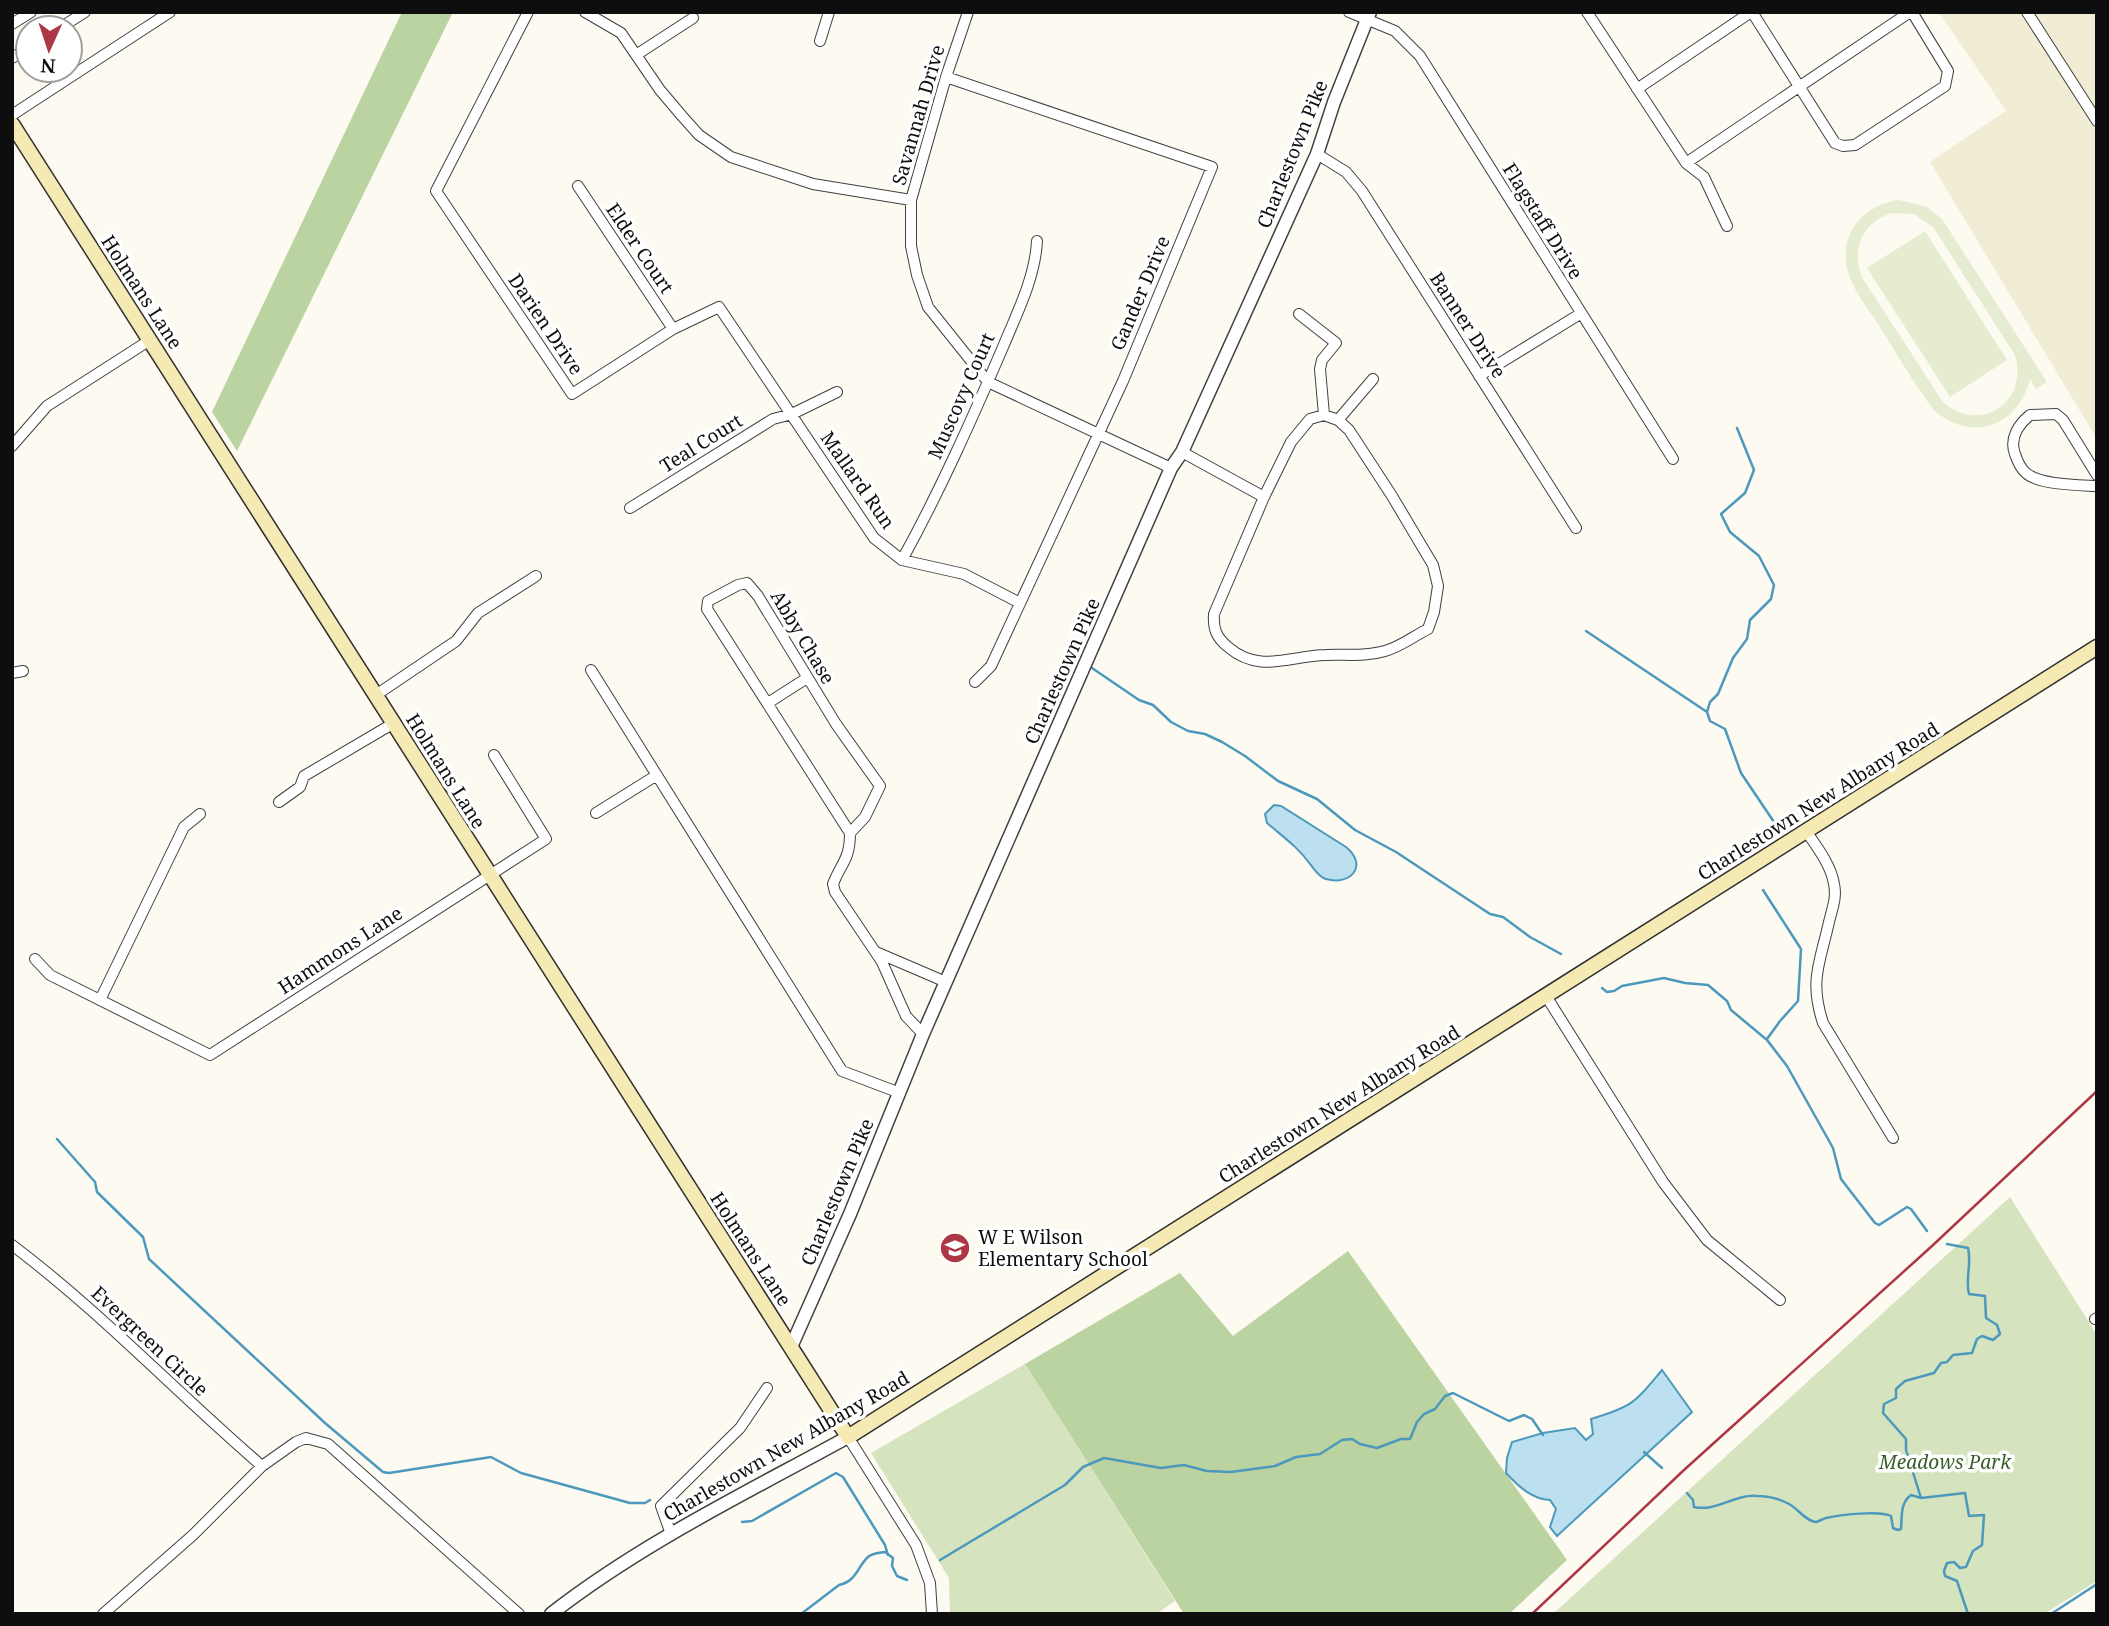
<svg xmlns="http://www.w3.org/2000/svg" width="2109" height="1626" viewBox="0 0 2109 1626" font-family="'Noto Serif',serif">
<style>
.farmland{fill:#f1ecd4}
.green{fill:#d5e4bf}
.forest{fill:#bbd3a0}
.pitch{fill:#e5eccf;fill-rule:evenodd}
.water{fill:#bce0ef;stroke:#4c99bd;stroke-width:2}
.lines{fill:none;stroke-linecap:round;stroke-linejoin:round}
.stream{stroke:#4c99bd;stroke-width:2.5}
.minor-casing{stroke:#414141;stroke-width:12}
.tertiary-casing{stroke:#414141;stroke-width:15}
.secondary-casing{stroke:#303030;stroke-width:17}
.minor{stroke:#fff;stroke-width:10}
.tertiary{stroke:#fff;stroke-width:12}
.secondary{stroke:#f5e9b4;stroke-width:14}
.rail{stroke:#ae3746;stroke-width:2.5}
.labels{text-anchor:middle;stroke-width:7;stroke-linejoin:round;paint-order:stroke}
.street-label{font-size:19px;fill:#0e0e0e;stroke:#fff}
.poi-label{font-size:19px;fill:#0e0e0e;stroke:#fff;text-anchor:start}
.park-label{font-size:19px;font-style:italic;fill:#365e26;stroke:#fff}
</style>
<rect width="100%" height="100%" fill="#fdfaf1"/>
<path class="farmland" d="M1939,12H2097V439L1930,162L2006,111Z"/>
<path class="green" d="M2010,1197L2097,1335V1581L2044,1614H1553Z
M1025,1364L1175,1601L1156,1614H950L949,1578L871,1453Z"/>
<path class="forest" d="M402,12H453L237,451L212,412Z
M1348,1251L1567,1560L1509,1614H1184L1025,1364L1180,1273L1233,1336Z"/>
<path class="pitch" d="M1899,200L1927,207L1942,219L2047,382L2036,389L2030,379C2018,427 1971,443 1934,410C1913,383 1896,352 1878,324C1867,307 1851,288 1847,268C1839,232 1866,204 1899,200ZM1892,213L1914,214L1933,227L2015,355C2029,402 1980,435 1943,402L1863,279C1850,251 1862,222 1892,213Z
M1925,231L2007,360L1950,397L1867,268Z"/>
<path class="water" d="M1274,805L1281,806L1346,847C1369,866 1350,886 1326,879C1319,877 1315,870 1310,864C1298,847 1282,836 1267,823L1265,814Z
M1662,1370L1692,1412L1557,1536L1550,1527L1556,1509L1550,1500C1532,1499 1519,1487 1506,1473L1507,1458L1512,1442L1543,1433L1575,1428L1586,1440L1593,1434L1591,1419C1634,1406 1634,1403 1662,1370Z"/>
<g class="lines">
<path class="stream" d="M1586,631L1707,712L1710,721L1725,729L1741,773L1776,825
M1089,666L1139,700L1153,705L1171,722L1188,731L1205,734L1222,742L1245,756L1278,781L1317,799L1355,830L1396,852L1490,914L1503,917L1530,937L1561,954
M1707,712L1710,702L1718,694L1733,658L1747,639L1750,620L1771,599L1774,585L1759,556L1730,532L1721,514L1745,493L1754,470L1737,428
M1763,890L1801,949L1798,1001L1780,1021L1767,1039
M1602,988L1607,992L1614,991L1622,986L1664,978L1685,983L1708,985L1727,1001L1731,1010L1767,1040L1787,1066L1833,1148L1841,1179L1875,1223L1879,1225L1907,1207L1911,1209L1927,1231
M57,1139L95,1182L97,1192L143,1237L149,1259L325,1423L383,1472L389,1473L491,1457L521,1473L601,1495L630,1503H645L650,1500
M1644,1452L1662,1468
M1687,1493L1693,1500L1694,1507C1716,1512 1735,1494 1757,1496C1768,1496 1780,1499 1789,1504C1797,1508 1807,1522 1816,1522C1817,1522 1825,1518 1826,1518C1839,1515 1880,1510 1891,1516L1893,1528L1898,1530L1901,1529C1902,1517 1900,1503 1911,1495L1921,1498L1965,1493L1969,1516L1984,1515L1982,1545L1973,1551L1966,1567L1960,1568L1954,1562L1947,1563L1944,1571L1945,1576L1957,1581L1968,1614
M1921,1498L1906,1450V1439L1883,1413L1884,1404L1896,1398V1389L1905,1381L1934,1373L1941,1363L1947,1362L1953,1355L1972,1353L1977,1339L1982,1336L1993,1340L2000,1334L1997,1325L1986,1318L1985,1296L1969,1294C1965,1278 1972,1264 1968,1248L1947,1244
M742,1522L752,1521L836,1473L843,1477L885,1545L888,1555
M940,1560L1065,1485L1083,1467L1104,1458L1161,1468L1184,1465L1207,1471L1231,1472L1275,1466L1296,1457L1320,1454L1342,1440L1352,1439L1360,1444L1377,1448L1401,1439H1410L1417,1422L1424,1414L1435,1409L1445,1396L1453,1393L1509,1421L1524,1415L1532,1419L1543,1435
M801,1614L839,1585C857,1581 857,1567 868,1557C872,1553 879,1553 885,1552L893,1558L892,1566L897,1576L907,1580
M2051,1614L2097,1584"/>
<g class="minor-casing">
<path id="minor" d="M528,12L436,191L572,394L673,329L719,307L874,538L902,560L964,574L1020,603
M585,12L621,33L660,90L682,116L699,135L731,157L813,184L911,200
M968,12L946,77L911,200V246L917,275L928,307L988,382L1171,468
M1349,12L1395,31L1420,56L1673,459
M1587,12L1686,163L1704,177L1727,226
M1752,12L1835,143L1843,146L1855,145L1945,86L1948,71L1912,12
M2027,12L2097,121
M12,24L31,12
M60,28L85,12
M820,41L829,12
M636,55L693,18
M12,58L28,48
M946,77L1212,167L1123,381L991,666L975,682
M1637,89L1751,12
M12,115L170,12
M1317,154L1346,172L1362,191L1576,528
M1686,163L1910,12
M578,186L673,329
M1299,314L1336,343L1322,360L1320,369L1324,415
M1479,376L1580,314
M1338,420L1373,379
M12,446L47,406L150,340
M1182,452L1264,497L1214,614C1213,629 1216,637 1228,647C1260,674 1288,656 1326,655C1345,654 1365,657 1385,651C1400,647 1414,636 1428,629L1434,612L1438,586L1433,565L1392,496L1349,430L1338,420L1324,415L1310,419L1291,442L1264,497
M2097,475L2063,420L2056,414L2030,415C2019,424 2009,438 2015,454C2017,460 2020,468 2026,473C2039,485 2079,485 2097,486
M630,508L773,419L792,414L837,392
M902,560C940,491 972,419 1003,347C1017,313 1035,278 1037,241
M591,670L842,1071L900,1093
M12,673L23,671
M376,695L456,641L478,613L536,576
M768,703L807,678
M279,802L300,787L304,776L394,723
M596,813L657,775
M1806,831C1817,847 1831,865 1834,884C1837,898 1832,909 1829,922C1820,963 1809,980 1823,1023L1893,1138
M850,833L865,817L880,786L836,724L758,596L747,583L738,585L708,601L707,609L850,833C850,860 841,863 833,884L835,892L882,962L906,1016L923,1034
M876,952L946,982
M35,959L50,975L210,1055L546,839L494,755
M1546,996L1663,1182L1707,1240L1780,1300
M100,1000L184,827L200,814
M12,1245C101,1312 178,1394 262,1466
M2095,1319L2097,1318
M848,1437L916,1545L930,1583L932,1614
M671,1534L661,1506L740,1428L767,1388
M103,1614L193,1535L262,1466L296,1442L306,1438L328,1444L519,1614"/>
</g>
<g class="tertiary-casing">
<path id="tertiary" d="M791,1347L850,1214L923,1034L1171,468L1182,452L1317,154L1334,102L1370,12
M551,1614C642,1543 748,1492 848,1437"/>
</g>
<g class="secondary-casing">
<path id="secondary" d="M12,124L848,1437L2097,647"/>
</g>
<use href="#minor" class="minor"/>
<use href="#tertiary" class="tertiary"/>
<use href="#secondary" class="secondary"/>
<path class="rail" d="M1532,1614L1684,1470L1932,1246L2097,1091"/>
</g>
<defs>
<g id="school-disc" transform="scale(1.575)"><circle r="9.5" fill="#ae3746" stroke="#fff"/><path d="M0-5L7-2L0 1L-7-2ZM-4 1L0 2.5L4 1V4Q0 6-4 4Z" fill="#fff"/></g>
</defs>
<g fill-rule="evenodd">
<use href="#school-disc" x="955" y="1248"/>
</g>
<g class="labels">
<g class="street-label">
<text transform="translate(918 115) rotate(-74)" y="7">Savannah Drive</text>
<text transform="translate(1292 154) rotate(-68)" y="7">Charlestown Pike</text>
<text transform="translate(1543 221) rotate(58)" y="7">Flagstaff Drive</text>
<text transform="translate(640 248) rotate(56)" y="7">Elder Court</text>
<text transform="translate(142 292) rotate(57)" y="7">Holmans Lane</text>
<text transform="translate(1140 293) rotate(-67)" y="7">Gander Drive</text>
<text transform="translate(546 324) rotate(56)" y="7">Darien Drive</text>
<text transform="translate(1468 325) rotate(57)" y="7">Banner Drive</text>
<text transform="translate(961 396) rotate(-66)" y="7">Muscovy Court</text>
<text transform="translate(701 443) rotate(-32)" y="7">Teal Court</text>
<text transform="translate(858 480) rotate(55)" y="7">Mallard Run</text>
<text transform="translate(803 637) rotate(59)" y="7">Abby Chase</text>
<text transform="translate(1062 671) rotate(-66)" y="7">Charlestown Pike</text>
<text transform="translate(446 771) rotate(58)" y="7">Holmans Lane</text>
<text transform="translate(1818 801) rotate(-32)" y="7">Charlestown New Albany Road</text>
<text transform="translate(340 950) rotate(-33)" y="7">Hammons Lane</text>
<text transform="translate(1339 1104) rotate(-32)" y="7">Charlestown New Albany Road</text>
<text transform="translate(837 1192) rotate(-67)" y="7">Charlestown Pike</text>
<text transform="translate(751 1249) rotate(57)" y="7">Holmans Lane</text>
<text transform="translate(150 1341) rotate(43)" y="7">Evergreen Circle</text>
<text transform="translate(786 1446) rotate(-30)" y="7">Charlestown New Albany Road</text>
</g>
<g class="poi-label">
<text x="978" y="1244">W E Wilson<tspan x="978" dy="22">Elementary School</tspan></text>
</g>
<g class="park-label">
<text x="1945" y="1469">Meadows Park</text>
</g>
</g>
<rect width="2109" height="1626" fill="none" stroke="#0e0e0e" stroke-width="28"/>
<g transform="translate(49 49) rotate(183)"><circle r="33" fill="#ffffff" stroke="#9f9f9f" stroke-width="2"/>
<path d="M0-5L12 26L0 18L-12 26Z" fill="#ae3746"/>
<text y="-10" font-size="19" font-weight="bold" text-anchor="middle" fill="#0e0e0e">N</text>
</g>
</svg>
